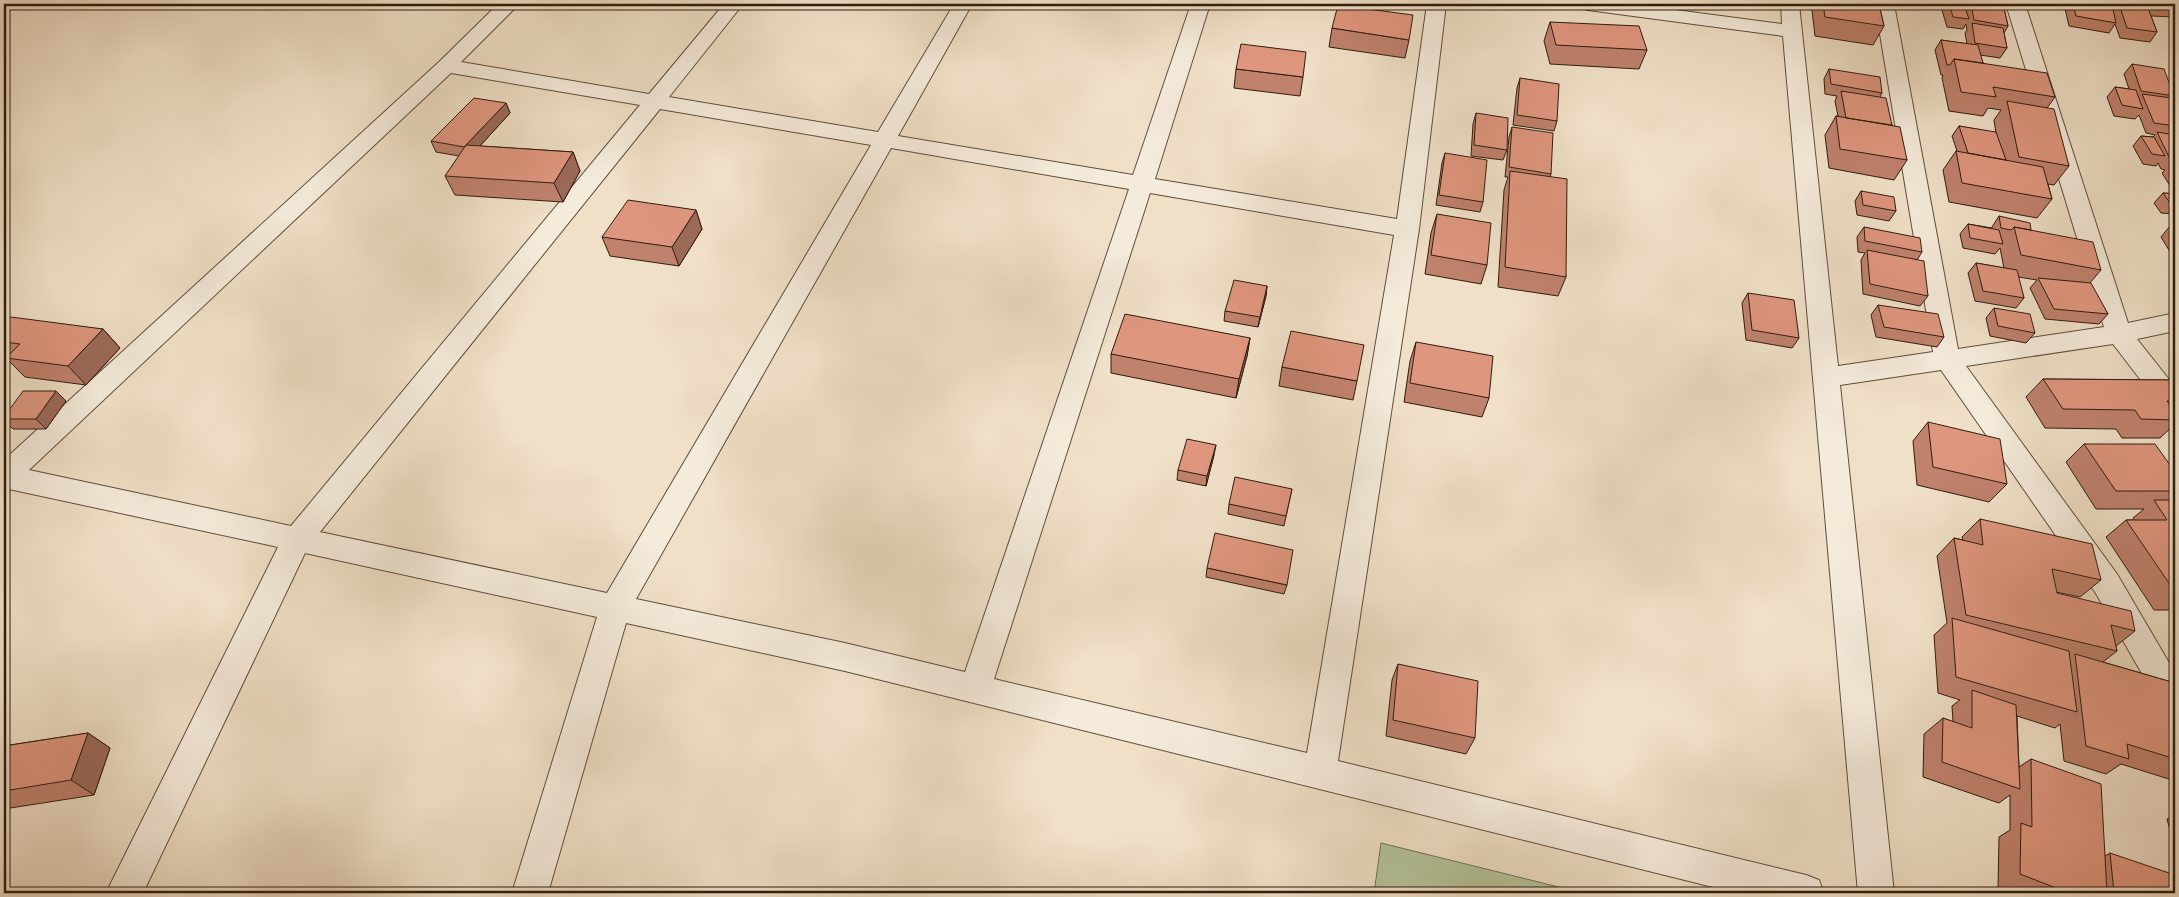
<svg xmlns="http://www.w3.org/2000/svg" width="2179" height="897" viewBox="0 0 2179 897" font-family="'Libre Caslon Text',serif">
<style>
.green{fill:#b5c39a;stroke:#727054}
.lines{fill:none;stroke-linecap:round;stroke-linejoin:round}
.minor-casing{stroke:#5e4e3c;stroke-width:2}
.minor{fill:#f5ebdb;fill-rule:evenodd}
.wall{fill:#c0816d;stroke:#2e1d0e}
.shaded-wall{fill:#9c6959;stroke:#2e1d0e}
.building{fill:#df967f;stroke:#2e1d0e}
</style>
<rect width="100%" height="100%" fill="#f0e0c8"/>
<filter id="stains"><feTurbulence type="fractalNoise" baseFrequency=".004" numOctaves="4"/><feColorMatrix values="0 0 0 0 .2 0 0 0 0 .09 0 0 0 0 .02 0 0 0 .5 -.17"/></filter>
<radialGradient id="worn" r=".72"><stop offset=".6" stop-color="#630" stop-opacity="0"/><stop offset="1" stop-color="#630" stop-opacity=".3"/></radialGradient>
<path class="green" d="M1381,843L1583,893H1374Z"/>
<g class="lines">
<g class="minor-casing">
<path id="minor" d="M498,4H519L461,62L649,94L724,4H743L669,97L878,132L954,4H972L898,136L1133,175L1191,4H1210L1155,179L1397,219L1427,4H1446L1419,229L1338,761L1806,875L1819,880L1824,893H1737L845,671L626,623L548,893H512L597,617L305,553L143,893H106L278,547L4,488V460L439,62ZM451,73L640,105L291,526L29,470ZM660,109L871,145L607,593L320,532ZM891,148L1129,189L965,672L845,643L636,599ZM1150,193L1394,235L1307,753L994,679Z
M1578,4H1630L1782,24L1781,4H1799L1838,366L1933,352L1875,4H1894L1958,349L2104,327L2006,4H2025L2128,323L2175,313V331L2137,339L2175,387V416L2166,413L2113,344L1966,366L2117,574L2175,673V717L2164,712L2095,592L1941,370L1840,385L1894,893H1858L1783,36L1588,10L1581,8Z"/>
</g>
<use href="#minor" class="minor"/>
</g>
<path class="wall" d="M447,4H475L473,6Z
M1816,4H1879L1884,26L1873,45L1815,36L1812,10Z
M1946,4H1964L1965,5L1966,4H2003L2008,26L2004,33L2007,48L2000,58L1980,55L1983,63L2055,97L2047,108L2069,166L2054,185L2048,184L2052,199L2037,218L1949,202L1943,170L1956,151H1957L1952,136L1959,126L1996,133L1994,120L2001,110L1988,108L1983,116L1949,111L1942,78L1943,75H1941L1935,50L1941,40L1967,44L1965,33L1967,30L1966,24L1963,29L1947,27L1942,10Z
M2064,4H2112L2113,11L2119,4L2133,6L2135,4H2175V17L2151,16L2157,32L2150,42L2120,38L2115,24L2109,33L2069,26Z
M1550,22L1647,50L1639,69L1550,64L1544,41Z
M1332,28L1409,40L1405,58L1329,47Z
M2132,64L2174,96L2172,99L2175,105V214L2161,213L2154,203L2163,193L2175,194L2162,173L2165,170L2161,169L2158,163L2156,166L2143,164L2133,146L2141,136L2153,137L2155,135L2146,133L2139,115L2135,119L2114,116L2107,97L2115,87L2129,89L2124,74Z
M1236,69L1303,77L1300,96L1234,88Z
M1829,69L1882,93L1880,97L1907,160L1894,180L1829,168L1825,135L1836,116H1838L1835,101L1837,96L1825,94L1824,79Z
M1520,78L1557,121L1554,131L1513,125L1517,88Z
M506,103L510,113L480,146L573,152L580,171L563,202L455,195L445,176L459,156L436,152L431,141Z
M1476,113L1507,150L1503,160L1471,156L1473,124Z
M1512,127L1551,174L1550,177L1566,277L1558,296L1498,287L1504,190L1508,177H1505L1509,137Z
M1445,153L1483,202L1480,212L1436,205L1442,163Z
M1861,191L1896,211L1889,221L1857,215L1855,201Z
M696,210L702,229L679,266L610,256L602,237Z
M1437,214L1487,265L1481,284L1425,274L1431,233Z
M1999,216L2031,230L2101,270L2090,283L2108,314L2099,324L2045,319L2030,288L2037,280L2018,277L2024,298L2016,308L1975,301L1968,273L1976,263L2004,268L2000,248L1995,254L1963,248L1960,234L1968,224L1992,228V227Z
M2170,226L2175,227V260L2161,237Z
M1864,227L1922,252L1917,260L1928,296L1920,306L1863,294L1861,260L1865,253L1858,252L1857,237Z
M1267,286L1266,296L1258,327L1224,321L1225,311Z
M1748,293L1799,338L1792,348L1746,340L1742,303Z
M1878,305L1944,337L1937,347L1876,337L1871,315Z
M1994,308L2035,333L2026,343L1990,336L1986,318Z
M4,324L103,329L120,348L86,385L25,377L4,356Z
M1250,338L1247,356L1236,398L1111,373V354Z
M1416,342L1489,398L1482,417L1404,402L1410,361Z
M1282,367L1357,381L1353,400L1279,386Z
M2043,379L2175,380V424L2160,438H2122L2116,429L2045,428L2026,397Z
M56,391L66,401L46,429H13L4,420V417Z
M1928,422L2007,484L1989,502L1917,485L1913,441Z
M2084,444L2175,472V610H2154L2106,537L2126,520H2134L2133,518L2144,509H2096L2066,462Z
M1214,455L1206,486L1177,480L1178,470Z
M1292,489L1284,526L1228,514L1229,504Z
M1980,519L2101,580L2080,597L2056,592L2057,593L2135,631L2116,646L2117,651L2103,662L2175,683V781L2121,764L2106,774L2064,761L2060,724L2055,728L2017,716L2019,767L2031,759L2105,856L2110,853L2175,893H2013L1998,888L1999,837L2010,830V795L1999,803L1923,777L1924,734L1943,718L1953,722L1952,706L1960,700L1938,693L1934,635L1947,623L1937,556L1954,538L1963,540L1962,537Z
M1207,568L1287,585L1284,594L1206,577Z
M1398,664L1475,738L1466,754L1386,736L1392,680Z
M88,733L110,748L94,795L4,809V746Z
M2175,814V849L2167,819Z"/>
<path class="shaded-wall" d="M506,103L510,113L469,158L464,147Z
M573,152L580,171L563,202L554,183Z
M696,210L702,229L679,266L672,247Z
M1267,286L1266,296L1258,327L1260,317Z
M103,329L120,348L86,385L68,366Z
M1250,338L1247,356L1236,398L1239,379Z
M56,391L66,401L46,429L36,419Z
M1216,445L1214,455L1206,486L1207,476Z
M88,733L110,748L94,795L71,780Z"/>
<path class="building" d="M1823,4H1879L1884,26L1825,17Z
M1949,4H1964L1969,19L1953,17Z
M1971,4H2003L2008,26L1974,20Z
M2073,4H2112L2116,23L2076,16Z
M2119,4L2148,8L2157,32L2127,28Z
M2143,4H2175V7L2144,5Z
M1338,5L1413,15L1409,40L1332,28Z
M1550,22L1639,26L1647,50L1556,45Z
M1972,23L2003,28L2007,48L1975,43Z
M1941,40L1978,45L1983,63L1954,59L1950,65H1947Z
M1241,44L1306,52L1303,77L1236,69Z
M1954,59L2047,73L2055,97L1993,87L1996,97L1961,92Z
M2132,64L2164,69L2174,96L2141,91Z
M1829,69L1880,77L1882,93L1831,84Z
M1520,78L1559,84L1557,121L1517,115Z
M2115,87L2136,90L2143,109L2122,105Z
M1841,91L1886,98L1892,125L1846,118Z
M2142,94L2172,98L2175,105V126L2154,123Z
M474,98L506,103L464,147L431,141Z
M2007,101L2054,109L2069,166L2019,157Z
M1476,113L1508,118L1507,150L1474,145Z
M1836,116L1900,127L1907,160L1840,149Z
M1959,126L1996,132L2006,160L1968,153Z
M1512,127L1553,133L1551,174L1509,167Z
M2157,132L2175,135V160L2170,159Z
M2141,136L2154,137L2165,156L2152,154Z
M466,145L573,152L554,183L445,176Z
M1956,151L2043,167L2052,199L1962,183Z
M1445,153L1487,160L1483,202L1439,195Z
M2171,163H2175V170Z
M1510,171L1567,179L1566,277L1505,267Z
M1861,191L1894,197L1896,211L1863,205Z
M2163,193L2175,194V203H2170Z
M628,200L696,210L672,247L602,237Z
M1437,214L1491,223L1487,265L1431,255Z
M1999,216L2030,223L2031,230L2014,227L2011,230L2001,228Z
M1968,224L1999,230L2003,244L1970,238Z
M2170,226L2175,227V235Z
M1864,227L1920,238L1922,252L1865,241Z
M2014,227L2093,242L2101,270L2021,255Z
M1867,250L1924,261L1928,296L1870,284Z
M1976,263L2017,270L2024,298L1983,291Z
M2038,278L2091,283L2108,314L2054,309Z
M1234,280L1267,286L1260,317L1225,311Z
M1748,293L1794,300L1799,338L1752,330Z
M1878,305L1938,314L1944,337L1884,327Z
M1994,308L2030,314L2035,333L1998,326Z
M1125,314L1250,338L1239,379L1111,354Z
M11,317L103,329L68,366L6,358L20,344L4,342V324Z
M1291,331L1364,345L1357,381L1282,367Z
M1416,342L1493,356L1489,398L1410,383Z
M2043,379L2175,380V401H2167L2175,413V420L2141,419L2135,410L2063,409Z
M23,391H56L36,419H4V417Z
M1928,422L2000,439L2007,484L1933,467Z
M1187,439L1216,445L1207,476L1178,470Z
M2084,444H2155L2175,472V491H2116Z
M1235,477L1292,489L1286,516L1229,504Z
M2154,500H2175V592L2126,520H2167Z
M1980,519L2092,544L2101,580L2052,569L2057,593L2131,611L2135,631L2111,625L2117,651L1966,615L1954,538L1983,545Z
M1215,533L1293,550L1287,585L1207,568Z
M1952,618L2069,651L2077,712L1956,677Z
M2075,654L2175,683V759L2127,744L2129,759L2086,746Z
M1398,664L1478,681L1475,738L1393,720Z
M1972,690L2016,705L2020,789L1942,762L1943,718L1972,728Z
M88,733L71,780L4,791V746Z
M2031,759L2101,784L2107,893H2069L2020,874L2021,823L2032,827Z
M2110,853L2175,875V893H2114Z"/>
<rect width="2179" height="897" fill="none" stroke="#f0e0c8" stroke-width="20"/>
<rect x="5" y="5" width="2169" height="887" fill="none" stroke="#2e1d0e" stroke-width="2.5"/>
<rect x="10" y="10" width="2159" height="877" fill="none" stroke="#2e1d0e"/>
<rect width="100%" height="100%" filter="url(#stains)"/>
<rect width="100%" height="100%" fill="url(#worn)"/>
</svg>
